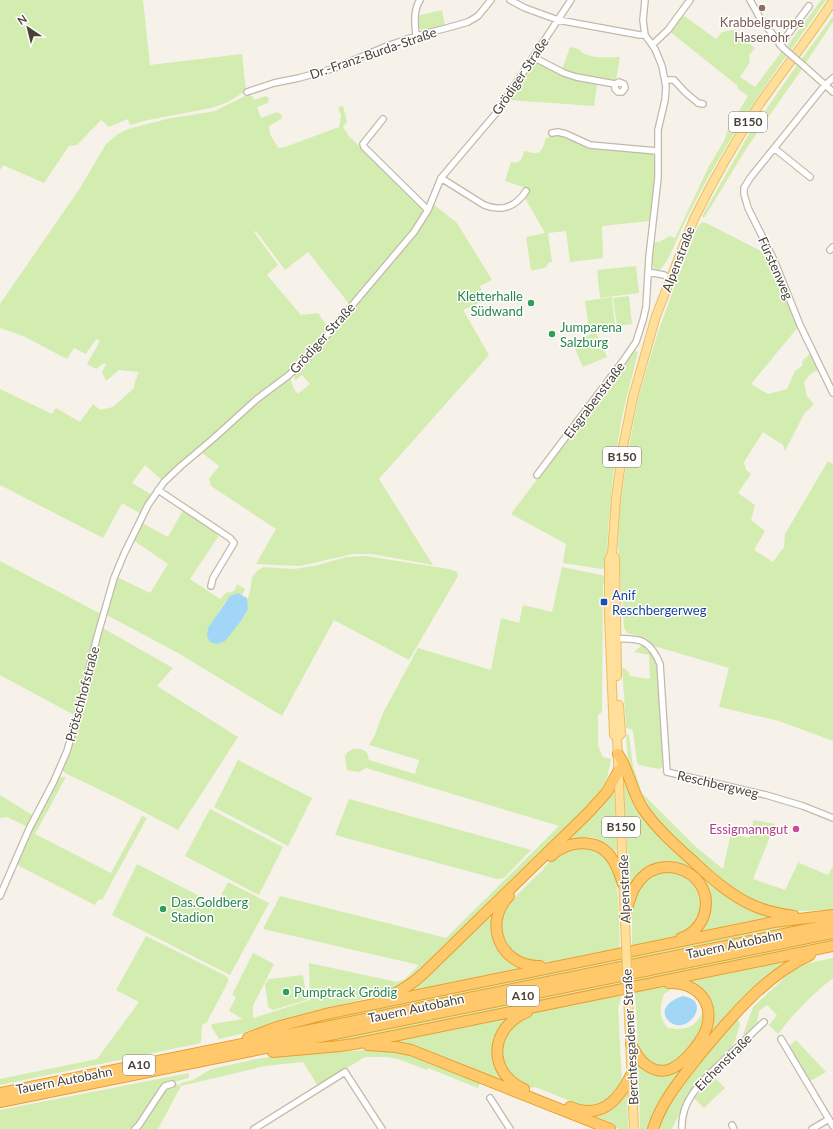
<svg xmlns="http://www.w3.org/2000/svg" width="833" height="1129" viewBox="0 0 833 1129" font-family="Lato,sans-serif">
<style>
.green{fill:#d3ecb0}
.water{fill:#a2d6f6}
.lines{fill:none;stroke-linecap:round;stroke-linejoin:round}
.minor-casing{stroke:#c2b9ab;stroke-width:8}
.primary-casing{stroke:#ecbe61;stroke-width:10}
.motorway-casing{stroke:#e99f30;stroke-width:12}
.minor{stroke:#fff;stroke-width:5.5}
.primary{stroke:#ffdf99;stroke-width:8}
.motorway{stroke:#ffc96b;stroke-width:10}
.minor-bridge-casing{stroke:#c2b9ab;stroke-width:8;stroke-linecap:butt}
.primary-bridge-casing{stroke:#ecbe61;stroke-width:10;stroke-linecap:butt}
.minor-bridge{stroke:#fff;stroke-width:5.5}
.primary-bridge{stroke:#ffdf99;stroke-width:8}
.education-dot{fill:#8d6e63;stroke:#fff;stroke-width:1.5}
.leisure-dot{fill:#2e9e5b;stroke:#fff;stroke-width:1.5}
.transit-dot{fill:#1a4fb4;stroke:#fff;stroke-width:1.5}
.hotel-dot{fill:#d1479c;stroke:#fff;stroke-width:1.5}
.labels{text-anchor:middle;stroke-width:3;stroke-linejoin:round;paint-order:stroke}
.shield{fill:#fff;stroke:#807b73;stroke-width:1}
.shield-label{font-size:12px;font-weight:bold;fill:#4a4237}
.education-label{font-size:13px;fill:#785e54;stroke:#fff}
.street-label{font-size:13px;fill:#4a4237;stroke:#fff}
.leisure-label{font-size:13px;fill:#27864d;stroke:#fff;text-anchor:start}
.transit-label{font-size:13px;fill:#164399;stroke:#fff;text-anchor:start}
.hotel-label{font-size:13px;fill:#b23c85;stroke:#fff;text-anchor:end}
</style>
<rect width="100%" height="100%" fill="#f6f2e9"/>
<path class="green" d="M0,0H143L150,65L242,54L246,91L226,103L211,108L148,120L130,125L128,119L109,127L101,120L77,145L69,146L44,183L3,165L0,170Z
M821,0H826L791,50L787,46Z
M442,10L445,26C430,30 417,38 417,16Z
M683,15L716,39L722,32L733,30L755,48L749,55L750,62L740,77L755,87L782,51L787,55C750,107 715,161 687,218C681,229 667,267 658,271C647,266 652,252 652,242H659L670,236L675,238L708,168L725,139L728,129L748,96L737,88L738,86L669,31Z
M833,16V22L805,64L801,60Z
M570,47L579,49C586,60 608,57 620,57L616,80L598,77L594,106L507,100L533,60L562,70Z
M797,65L802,69L746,149L704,218L702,216L749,134Z
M249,95L252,96L254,100L265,96L269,98L268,103L257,107L261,118L277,112L282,115L281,119L269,126L270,134L278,148L285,147L339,127L341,116L338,107L343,106L347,122L343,127L348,135L424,211L412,231L350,305L308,252L285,270L256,231L254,232L278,265L267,275L301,315L318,313L329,329L310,352L291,370L162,480L145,465L132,483L152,495L141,514L122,503L103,538L0,485V389L52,414L56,408L80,422L93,404L100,410L113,407L134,388L135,382L139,372L119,370L106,381L102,372L106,364L104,363L96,369L87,364L100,341L96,339L86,354L74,348L67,359L23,336L0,328V304L80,188L106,144L118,134L128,129L167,119L215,111L245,96Z
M558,134L566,136L586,146L651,152L654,154L657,178L652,215L650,221L602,226L603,258L570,262L566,231L548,233L552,262L548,263L547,267L531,271L526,237L545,233L525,198L529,189L505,181L511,162C521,164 522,159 524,151C541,155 541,154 546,138Z
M433,204L457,223L492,280L480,286L486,300L463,310L489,355L379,479L433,565L372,554H353L300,566L256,564L276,529L211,486L209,479L219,466L201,452L261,398L290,377L294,389L298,394L310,384L302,375L295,381L294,374L316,352L390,264L424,221Z
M702,222L706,223L763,252L770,257L798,327L751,384L768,394L787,389L795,371L802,366L803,360L811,353L820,370C812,372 808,375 804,383L807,396L814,404L804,414L785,451L783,445L763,432L744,462L746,470L751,474L738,493L755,505L751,520L765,531L754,550L773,562L784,547L785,534L828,461L833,464V741L779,721L719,707L729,668L654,646L646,638L627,633L624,628L618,544L620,507L627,459L638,399L658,332L679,274L698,226Z
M636,266L639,293L600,298L597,270Z
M629,296L632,324L617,326L613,298Z
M612,297L615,325L589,328L585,301Z
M596,332L607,357L583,367L572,342Z
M634,350L638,352C633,373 627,395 622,417C613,467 608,517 606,568L602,569L563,563L566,544L511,514L559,450L608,387Z
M183,510L217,533L218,537L190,579L220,599L227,592L230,593L235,590L237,584L245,589L242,595C230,591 224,604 218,613L233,629L241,621L248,609L247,600L250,592L252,577L257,571L263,567L294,569L314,566L347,557L366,556L449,569L457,572L458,576L409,660L334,620L282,716L178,653L105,614L117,577L150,593L168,564L133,540L142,523L168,537Z
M0,561L101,614L76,716L0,675Z
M562,567L601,575L605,577L603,585L602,712L598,715V746L603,757L611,759L607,778L600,794L407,982L388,993L307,1013L258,1030L219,1039L211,1026L212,1024L243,1019L229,1011L236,997L232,995L253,953L274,964L253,1006V1018L310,1000L309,963L397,982L405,979L419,965L263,929L280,896L446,938L559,826L366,768L359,772L347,770C346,766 345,761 345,757C347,748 360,746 366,752C368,754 368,757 369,760L415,774L419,760L369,745L374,737L383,713L418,648L491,670L501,618L519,623L523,605L552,612Z
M101,627L173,668L157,686L238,737L178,830L121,800L65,773L62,769L80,716Z
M642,645C652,652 656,660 658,671L664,757V766L659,769L639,765L637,762L633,731L631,729L626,728V725L622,667L628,671L630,676L650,679L649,655L634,652Z
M626,734L629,735L633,766L642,793L696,847L723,869L731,833L749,838L754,820L775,824L753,879L785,890L800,859L799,863L828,875L833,866V910L797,911L761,904L728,885L676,840L648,807L634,783L628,764Z
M238,760L312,798L288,846L214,807Z
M623,772L630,789L713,882L786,917L694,936L706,920C705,913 702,881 699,876C693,867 680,865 671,863L633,884L629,882Z
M60,777H66L35,834L111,873L142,816L147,818L102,900L99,899L95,905L19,866L17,863L29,835L57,779Z
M614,785L617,862L609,851L593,837L575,839L560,847Z
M0,795L34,816L28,827L7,817L0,818Z
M349,799L531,850L504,878L497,879L335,835Z
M210,809L283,847L259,895L185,856Z
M589,846C594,849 601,852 605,856C622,870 618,927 620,949L555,962L537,963L520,959L503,943L500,922L507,905L534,878L543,870L545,866L560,853L569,849Z
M137,864L215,904L200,935L228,882L269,903L230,975L112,915Z
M663,870L682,872L700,889L703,902L695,926L675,938L632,947V907L635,895L653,873Z
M501,902L492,930L524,967V970L407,993V992Z
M824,920L304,1026L303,1022L770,925Z
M146,936L224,975L228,978V982L207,1022L202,1025L201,1043L0,1085V1079L97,1059L139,1002L116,990Z
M833,938V944L363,1040L307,1045Z
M801,956L746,1000L649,1129H640L638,1063L671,1073L712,1019L684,980Z
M833,958V978C812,994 794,1013 778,1034L769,1025L777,1015L767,1005L759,1011L756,1026L745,1036L743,1035L753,1007L792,971L809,963Z
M303,975L307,1000L273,1010L268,1007L265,984L269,979Z
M668,985L683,987V990L672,989L664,994C660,1007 658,1017 668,1028C684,1031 695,1028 702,1013H704L705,1016L700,1034L682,1056L666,1067L654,1066L643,1058L638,1047L635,991Z
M622,995L618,1008L622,1083L621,1089L601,1106L572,1105L570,1101L535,1087L532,1088L513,1080L502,1062L501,1042L508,1028L520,1019L534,1012Z
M510,1015L511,1018C504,1021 500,1028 496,1035C485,1057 498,1072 514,1087L374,1043Z
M738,1020L740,1024L735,1041L730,1049L692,1089L686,1099L672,1129H656C673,1088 706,1055 734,1021Z
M796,1040L826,1072L809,1082L788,1047Z
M368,1050L399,1052L415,1057L480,1083L478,1088L428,1068L427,1070L398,1059L386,1057H365L318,1086L303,1062L265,1066L181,1086L158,1129H139L134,1127L130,1129H0V1110L189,1073V1078L173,1082L181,1086L180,1083L193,1080L211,1069L256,1059L283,1055Z
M715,1078L725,1088L704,1108L694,1098Z
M626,1092L627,1093L628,1129H619L587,1116Z"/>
<path class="water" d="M238,593L247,598L248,609L241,621L225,641L217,644L210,642L207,636L208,628L230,596Z
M683,996C713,1000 688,1036 670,1022C656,1010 672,999 683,996Z"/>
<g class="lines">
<g class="minor-casing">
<path id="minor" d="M510,0L525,8L558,20L640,35H645
M750,0L760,18L783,48
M416,36C415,23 413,11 420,0
M652,45L668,30L690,0
M780,45L809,6
M533,57L564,73L576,77L615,84L619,82L624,84L625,88L622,92H618L615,89V84
M804,66L833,92
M833,78L825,85L750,178L744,188V194L748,208L774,260L800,325L833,393
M665,80H674L685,92L698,103L703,104
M247,92L274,83L299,78L335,68L387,46L416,36L447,28L468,22L478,16L491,0
M383,119L363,144L364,147L428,210
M552,133L558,132L566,134L590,145L657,151
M774,148L810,177
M441,178L484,205C501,212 516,207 526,191
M830,250L833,247
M648,272L664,275L670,279
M537,475L623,361L636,342L643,320L646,307L649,257L658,178V130L665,100L666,87L662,66L655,49L645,35L643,20L645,0
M158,490L230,538L234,543L213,578L211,586
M617,639C641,638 650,640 660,664L667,772L766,795L803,806L833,818
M0,896L29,829L54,781L67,751L80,707L97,637L114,578L124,554L148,505L164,482L181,466L214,438L257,399L289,375L311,354L414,232L428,210L441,178L497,112L571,0
M781,1039L833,1126
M490,1098L510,1129
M732,1125L734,1129
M135,1129L139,1125L162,1090L165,1086L172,1084
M254,1129L345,1072L382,1129
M682,1129C680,1098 706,1078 726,1058C739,1046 751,1034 764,1022
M812,1129L829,1119"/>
</g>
<g class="primary-casing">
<path id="primary" d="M612,554L615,558L617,676
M617,738L621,734L619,705
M626,945L617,738L614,735L609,616V559L612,554L616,498L623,447L633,397L656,316L694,219C713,180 735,142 759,105C783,70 810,37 833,1
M628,995L634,1129"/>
</g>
<g class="motorway-casing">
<path id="motorway" d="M618,754C630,772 631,791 643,809C657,829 676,846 694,862C711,878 729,894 750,904C764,911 779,914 794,916
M551,856C566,841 596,837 610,856C617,864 620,875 623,884
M509,896C482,924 501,967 540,966
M625,916C628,907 630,895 635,887C658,846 720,874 703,918C699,927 691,935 681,938
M388,997C401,991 412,984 423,974L589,812L607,792L619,770
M248,1038L277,1027L326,1014L774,922L833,915
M631,1044C635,1051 638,1059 645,1064C651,1069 660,1072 668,1070C683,1066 706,1038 708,1022C712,997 692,982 669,983
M368,1045L396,1047L411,1050L610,1129
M273,1052L340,1046L354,1044L833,946
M524,1089C486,1072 490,1027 527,1012
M0,1093L833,924
M0,1102L833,933
M570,1107C602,1120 619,1100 632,1073
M653,1129C662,1100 683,1076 702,1052C732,1016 766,975 810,955"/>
</g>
<use href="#minor" class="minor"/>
<use href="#primary" class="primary"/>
<use href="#motorway" class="motorway"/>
<g class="minor-bridge-casing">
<path id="minor-bridge" d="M783,48L804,66"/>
</g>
<g class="primary-bridge-casing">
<path id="primary-bridge" d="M626,945L628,995"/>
</g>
<use href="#minor-bridge" class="minor-bridge"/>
<use href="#primary-bridge" class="primary-bridge"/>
</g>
<circle class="education-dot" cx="762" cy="8" r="4"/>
<g class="leisure-dot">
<circle cx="531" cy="303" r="4"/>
<circle cx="552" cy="334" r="4"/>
<circle cx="163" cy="909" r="4"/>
<circle cx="286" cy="992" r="4"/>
</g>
<rect class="transit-dot" x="600" y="598" width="8" height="8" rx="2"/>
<circle class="hotel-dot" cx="796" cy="829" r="4"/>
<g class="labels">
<g class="shield">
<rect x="729" y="112" width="38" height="20" rx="3"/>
<rect x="603" y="447" width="38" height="20" rx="3"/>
<rect x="602" y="817" width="38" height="20" rx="3"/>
<rect x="507" y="986" width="32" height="20" rx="3"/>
<rect x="123" y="1055" width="32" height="20" rx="3"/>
</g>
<g class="shield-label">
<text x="748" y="126">B150</text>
<text x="622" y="461">B150</text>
<text x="621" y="831">B150</text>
<text x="523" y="1000">A10</text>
<text x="139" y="1069">A10</text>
</g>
<g class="education-label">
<text x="762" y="27">Krabbelgruppe<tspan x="762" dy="15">Hasenohr</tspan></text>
</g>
<g class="street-label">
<text transform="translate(373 53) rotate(-19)" y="5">Dr.-Franz-Burda-Straße</text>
<text transform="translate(520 76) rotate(-56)" y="5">Grödiger Straße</text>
<text transform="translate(678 259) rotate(-69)" y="5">Alpenstraße</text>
<text transform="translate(776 268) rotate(66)" y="5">Fürstenweg</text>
<text transform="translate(322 338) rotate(-48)" y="5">Grödiger Straße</text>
<text transform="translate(594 400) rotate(-53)" y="5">Eisgrabenstraße</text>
<text transform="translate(82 694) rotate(-75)" y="5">Prötschhofstraße</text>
<text transform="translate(718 784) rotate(13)" y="5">Reschbergweg</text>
<text transform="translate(624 889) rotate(-92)" y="5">Alpenstraße</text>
<text transform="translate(734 944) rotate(-12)" y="5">Tauern Autobahn</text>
<text transform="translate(416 1008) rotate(-12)" y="5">Tauern Autobahn</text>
<text transform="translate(630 1037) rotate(-93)" y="5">Berchtesgadener Straße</text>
<text transform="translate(723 1062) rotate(-45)" y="5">Eichenstraße</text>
<text transform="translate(64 1080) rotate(-11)" y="5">Tauern Autobahn</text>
</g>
<g class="leisure-label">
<text x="523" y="301" text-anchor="end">Kletterhalle<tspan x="523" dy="15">Südwand</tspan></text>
<text x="560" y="332">Jumparena<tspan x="560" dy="15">Salzburg</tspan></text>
<text x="171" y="907">Das.Goldberg<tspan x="171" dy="15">Stadion</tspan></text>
<text x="294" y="997">Pumptrack Grödig</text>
</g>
<g class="transit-label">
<text x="612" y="600">Anif<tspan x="612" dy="15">Reschbergerweg</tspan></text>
</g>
<g class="hotel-label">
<text x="788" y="834">Essigmanngut</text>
</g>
</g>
<g transform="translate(28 28) rotate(325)" stroke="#ffffff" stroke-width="3" paint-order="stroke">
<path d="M0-3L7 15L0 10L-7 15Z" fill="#4a4237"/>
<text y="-6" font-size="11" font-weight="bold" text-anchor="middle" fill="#4a4237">N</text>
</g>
</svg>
